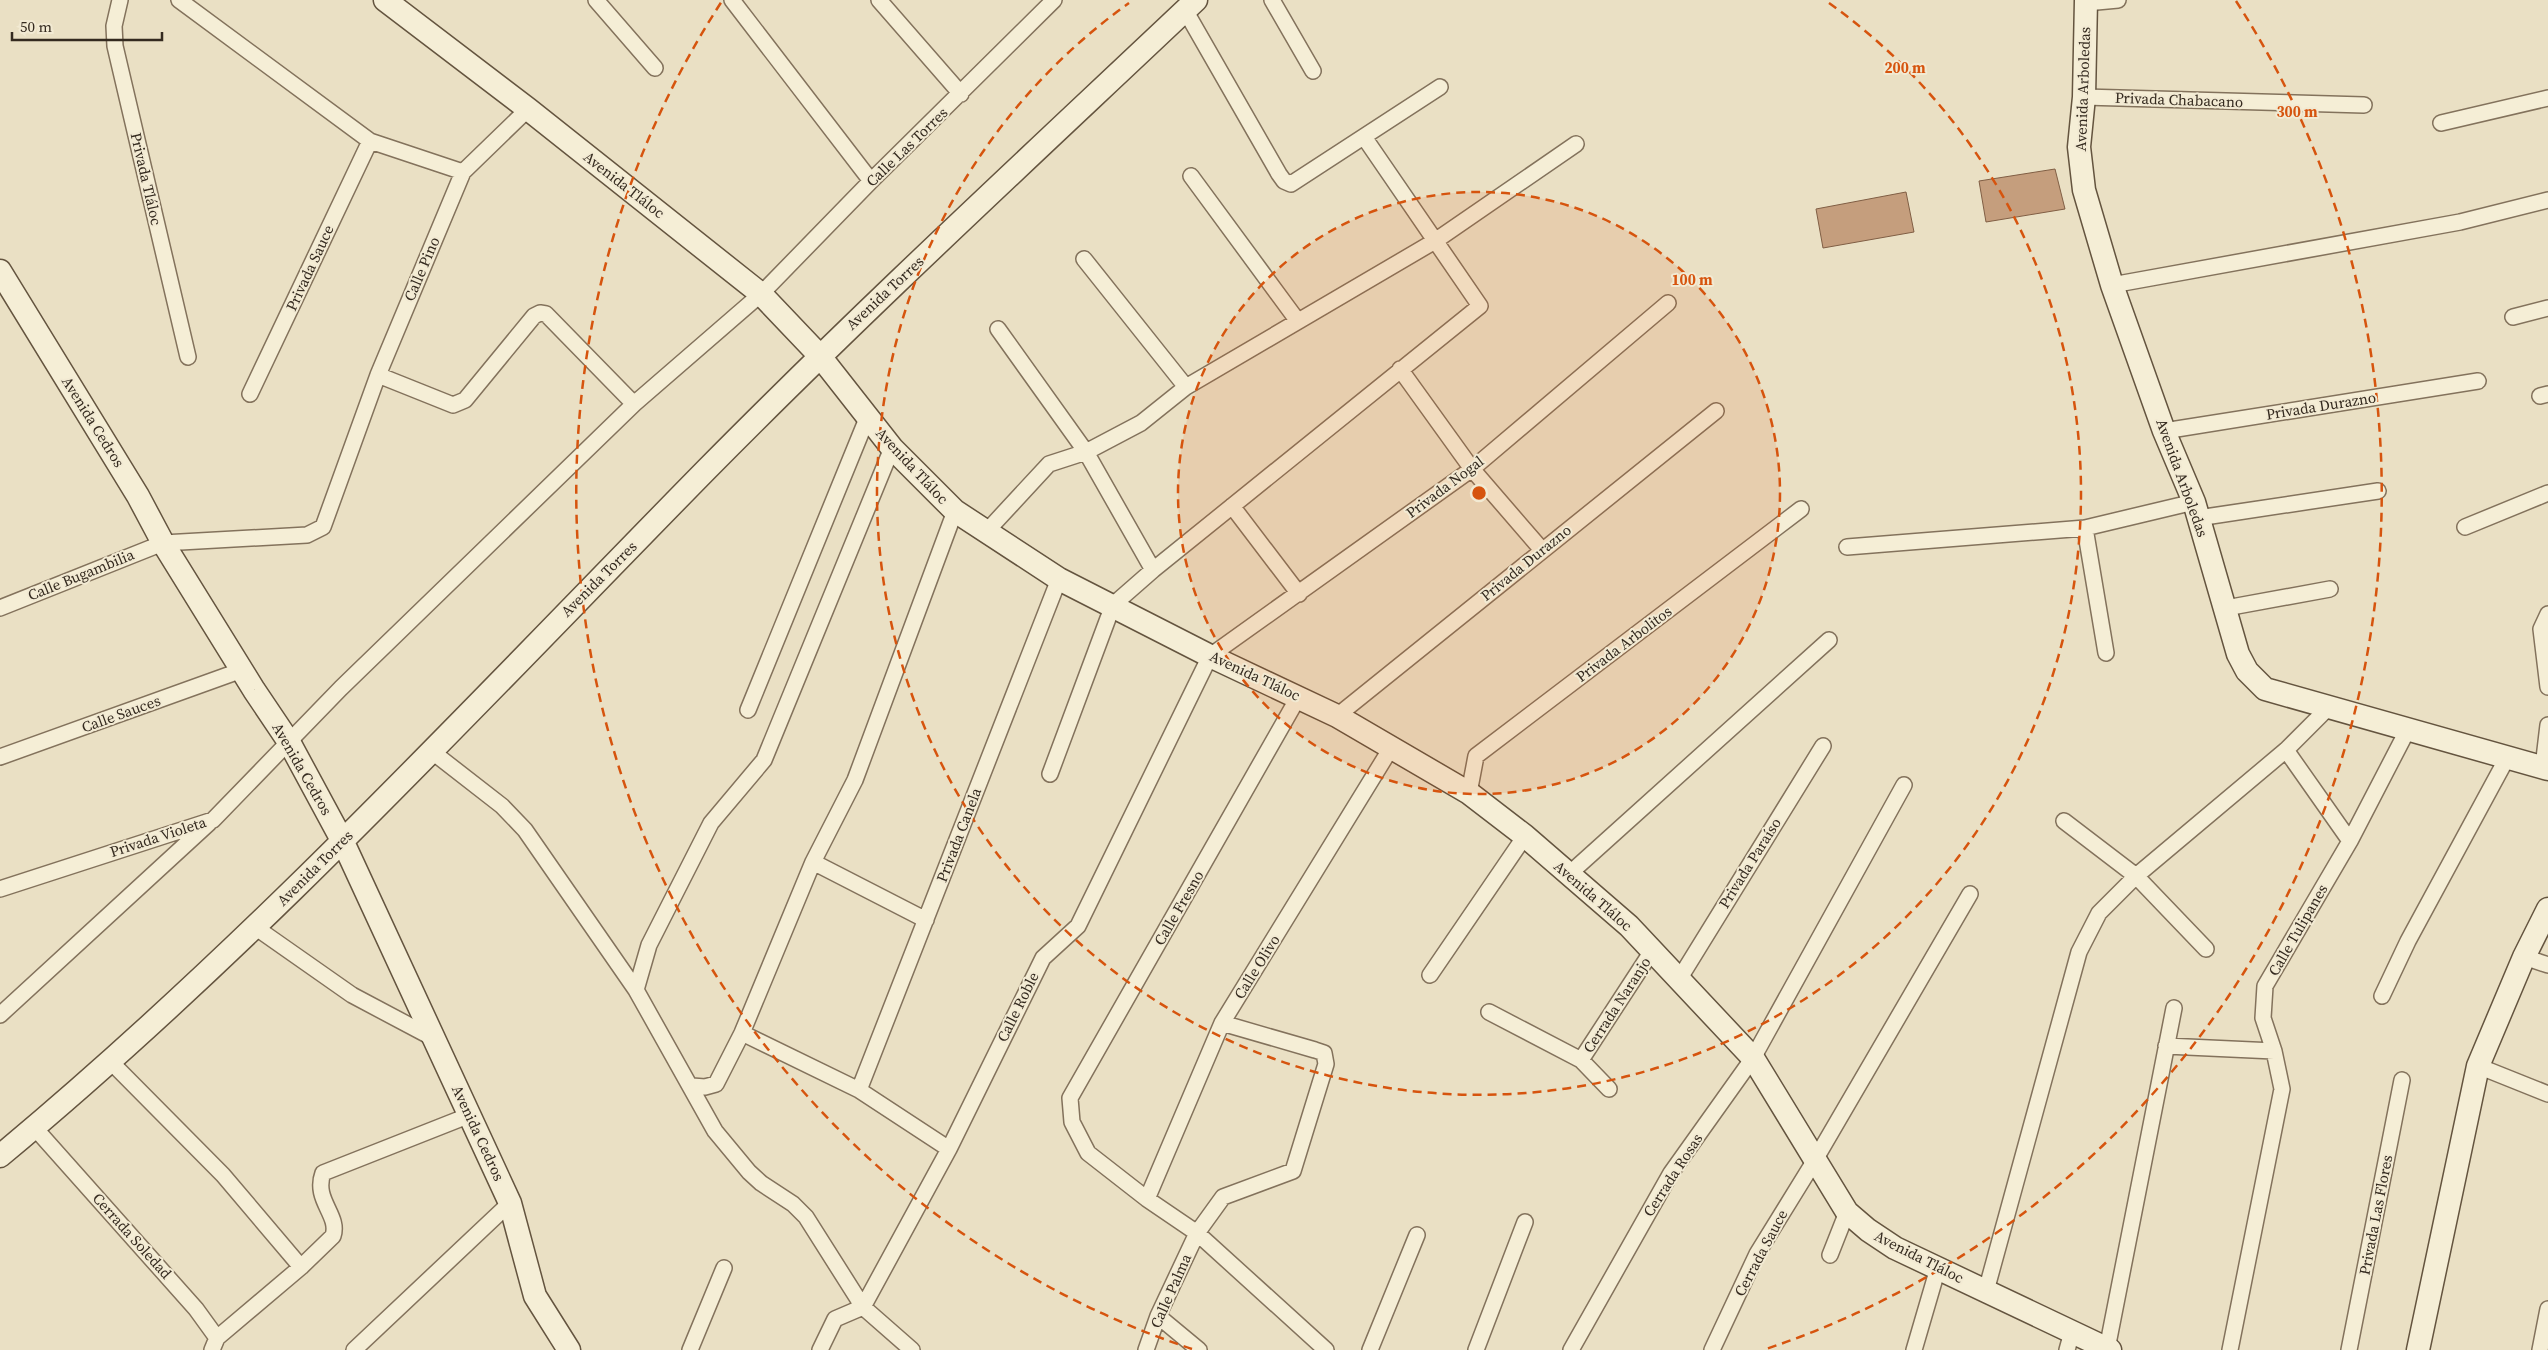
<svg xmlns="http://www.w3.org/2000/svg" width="2548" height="1350" viewBox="0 0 2548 1350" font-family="'Source Serif 4',serif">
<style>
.building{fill:#c59e7d;stroke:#805e44}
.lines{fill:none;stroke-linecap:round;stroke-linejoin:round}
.street-casing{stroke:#83725c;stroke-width:18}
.secondary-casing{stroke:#64543f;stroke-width:25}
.street{stroke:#f5eed6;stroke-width:15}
.secondary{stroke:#f5eed6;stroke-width:22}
.ring{fill:none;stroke:#d6540e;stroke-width:2.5;stroke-dasharray:9 6}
.labels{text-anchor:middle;stroke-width:4;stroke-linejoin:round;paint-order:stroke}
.street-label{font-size:15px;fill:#342a1f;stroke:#f2ead3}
.centre{fill:#d6540e;stroke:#f2ead3;stroke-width:2.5}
.ring-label{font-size:15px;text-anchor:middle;font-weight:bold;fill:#d6540e;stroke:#f2ead3;stroke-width:4;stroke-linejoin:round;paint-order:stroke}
</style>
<rect width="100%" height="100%" fill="#eae0c4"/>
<path class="building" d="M2055,169L2065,209L1986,222L1979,181Z
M1906,192L1914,232L1823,248L1816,209Z"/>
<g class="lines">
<g class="street-casing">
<path id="street" d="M120,0L114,26L115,46L188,357
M596,0L655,68
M732,0L871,181
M879,0L961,94
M1272,0L1313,71
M2086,3L2118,0
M1185,10L1279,174L1284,181L1291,184L1440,87
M2084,97L2364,105
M2441,123L2548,98
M463,172L528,109
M1191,176L1297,320
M1084,259L1186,387
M2112,285L2460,222L2548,200
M2513,317L2548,308
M998,329L1086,452L1153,570
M1400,369L1472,469L1542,550
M378,375L453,405L465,400L534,316L540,313L546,314L634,404
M250,394L370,141
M2540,396L2548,394
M2164,431L2478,381
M892,448L764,760L711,823L649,945L636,990L715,1131L749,1172L761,1183L793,1204L806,1217L863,1307L912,1350
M1232,506L1299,594
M2198,518L2378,491
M2465,527L2548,493
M2085,528L2106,653
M987,531L1049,464L1086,452L1141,423L1186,387L1435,241L1576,144
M1847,547L2085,528L2194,502
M0,608L163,543L307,535L323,527L378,375L463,172L370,141L179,0
M2226,608L2330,589
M2548,614L2541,629L2548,687
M1299,696L1070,1098L1072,1122L1088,1153L1147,1199L1197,1233L1326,1350
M748,710L868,416
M1337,716L1716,411
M430,750L502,806L525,830L636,990
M2286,750L2350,841
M0,757L242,670
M2543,767L2548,725
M1050,774L1113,605L1153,570L1480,306L1364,137
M1469,793L1476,756L1801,509
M2064,821L2136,876L2206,949
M813,862L926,920
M1568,875L1829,640
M0,889L213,820L341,688L634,404L761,294L871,181L1054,0
M255,927L352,995L433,1038
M2524,957L2548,965
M1430,975L1525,836
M1678,981L1823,746
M2382,996L2408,941L2507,758
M1489,1012L1581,1060L1609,1089
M0,1015L209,823
M742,1033L859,1090L949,1149
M2166,1046L2274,1051
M1581,1060L1652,951
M110,1061L223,1175L301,1267
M2478,1066L2548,1094
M692,1086L705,1087L716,1084L742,1033L813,862L855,780L955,511
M859,1090L1059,579
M34,1127L196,1309L217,1338L212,1350
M1147,1199L1222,1023L1391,748
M1830,1255L1847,1212
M1986,1291L2079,952L2099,913L2136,876L2286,750L2329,707
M1158,1316L1199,1350
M217,1338L301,1267L333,1236C340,1215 313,1200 323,1173L470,1115
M2107,1349L2174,1008
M354,1350L510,1203
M690,1350L724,1268
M820,1350L835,1319L863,1307L949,1149L1043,958L1078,926L1210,656L1472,469L1668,303
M1146,1350L1158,1316L1197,1233L1223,1197L1293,1171L1326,1064L1324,1053L1315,1050L1222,1023
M1370,1350L1417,1235
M1476,1350L1525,1222
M1571,1350L1671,1173L1753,1058L1904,785
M1712,1350L1757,1254L1815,1160L1970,894
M1914,1350L1938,1268
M2067,1350L2072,1332
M2230,1350L2282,1089L2274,1051L2263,1018L2265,986L2350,841L2407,731
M2349,1350L2402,1080
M2540,1350L2548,1309"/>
</g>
<g class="secondary-casing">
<path id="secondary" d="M385,0L528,109L761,294L819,355L892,448L955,511L1059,579L1210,656L1337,716L1469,793L1525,836L1629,926L1753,1058L1847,1212L1868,1230L1895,1248L2110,1350
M2086,0L2084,97L2079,147L2084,190L2112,285L2164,431L2194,502L2238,654L2247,671L2265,689L2548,769
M0,271L138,496L163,543L254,690L289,742L343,842L510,1203L535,1296L569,1350
M0,1156C253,946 477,703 707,469C866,308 1032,155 1196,0
M2418,1350L2478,1066L2524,957L2548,909"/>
</g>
<use href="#street" class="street"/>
<use href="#secondary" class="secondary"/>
</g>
<circle cx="1479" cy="493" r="301" fill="#d6540e" fill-opacity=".12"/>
<g class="ring">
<circle cx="1479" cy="493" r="301"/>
<path d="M1829 3A602 602 0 1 1 1129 3"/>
<path d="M1192 1349A903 903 0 0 1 722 1M2236 1A903 903 0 0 1 1766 1349"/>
</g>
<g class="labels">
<g class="street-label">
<text transform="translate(2083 89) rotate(-88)" y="5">Avenida Arboledas</text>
<text transform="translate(2179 100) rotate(2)" y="5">Privada Chabacano</text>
<text transform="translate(907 147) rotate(-44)" y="5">Calle Las Torres</text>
<text transform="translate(146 179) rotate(77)" y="5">Privada Tláloc</text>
<text transform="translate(624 185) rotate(38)" y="5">Avenida Tláloc</text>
<text transform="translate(310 268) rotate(-65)" y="5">Privada Sauce</text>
<text transform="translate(422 269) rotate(-67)" y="5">Calle Pino</text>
<text transform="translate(885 293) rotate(-43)" y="5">Avenida Torres</text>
<text transform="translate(2321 406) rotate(-9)" y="5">Privada Durazno</text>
<text transform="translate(93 422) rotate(58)" y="5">Avenida Cedros</text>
<text transform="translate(912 466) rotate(47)" y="5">Avenida Tláloc</text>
<text transform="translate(2182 478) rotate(70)" y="5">Avenida Arboledas</text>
<text transform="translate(1445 487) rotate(-37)" y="5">Privada Nogal</text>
<text transform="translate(1526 563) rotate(-39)" y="5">Privada Durazno</text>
<text transform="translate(81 575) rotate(-22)" y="5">Calle Bugambilia</text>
<text transform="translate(599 579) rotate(-45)" y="5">Avenida Torres</text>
<text transform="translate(1624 644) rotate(-37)" y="5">Privada Arbolitos</text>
<text transform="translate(1255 676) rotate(25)" y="5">Avenida Tláloc</text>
<text transform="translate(121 714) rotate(-20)" y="5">Calle Sauces</text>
<text transform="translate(302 769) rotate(60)" y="5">Avenida Cedros</text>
<text transform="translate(959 835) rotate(-69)" y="5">Privada Canela</text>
<text transform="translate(158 837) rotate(-18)" y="5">Privada Violeta</text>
<text transform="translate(1750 863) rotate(-58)" y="5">Privada Paraíso</text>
<text transform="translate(315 868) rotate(-45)" y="5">Avenida Torres</text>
<text transform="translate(1593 896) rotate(41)" y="5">Avenida Tláloc</text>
<text transform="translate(1179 908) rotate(-60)" y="5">Calle Fresno</text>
<text transform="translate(2298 930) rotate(-60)" y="5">Calle Tulipanes</text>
<text transform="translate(1257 967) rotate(-58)" y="5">Calle Olivo</text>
<text transform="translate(1617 1005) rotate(-57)" y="5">Cerrada Naranjo</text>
<text transform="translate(1018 1007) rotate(-64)" y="5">Calle Roble</text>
<text transform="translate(478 1133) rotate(65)" y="5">Avenida Cedros</text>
<text transform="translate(1673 1175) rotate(-57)" y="5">Cerrada Rosas</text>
<text transform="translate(2376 1215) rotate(-79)" y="5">Privada Las Flores</text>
<text transform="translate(132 1236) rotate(48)" y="5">Cerrada Soledad</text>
<text transform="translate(1761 1253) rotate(-62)" y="5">Cerrada Sauce</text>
<text transform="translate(1919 1257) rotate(27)" y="5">Avenida Tláloc</text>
<text transform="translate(1171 1291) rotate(-66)" y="5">Calle Palma</text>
</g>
</g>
<circle cx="1479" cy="493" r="8" class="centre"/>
<g class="ring-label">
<text x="1905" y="73">200 m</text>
<text x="2297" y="117">300 m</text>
<text x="1692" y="285">100 m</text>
</g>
<path d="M12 32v8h150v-8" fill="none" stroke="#342a1f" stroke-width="2.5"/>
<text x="20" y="32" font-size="15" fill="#342a1f" stroke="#f2ead3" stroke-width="4" paint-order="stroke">50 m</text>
</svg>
